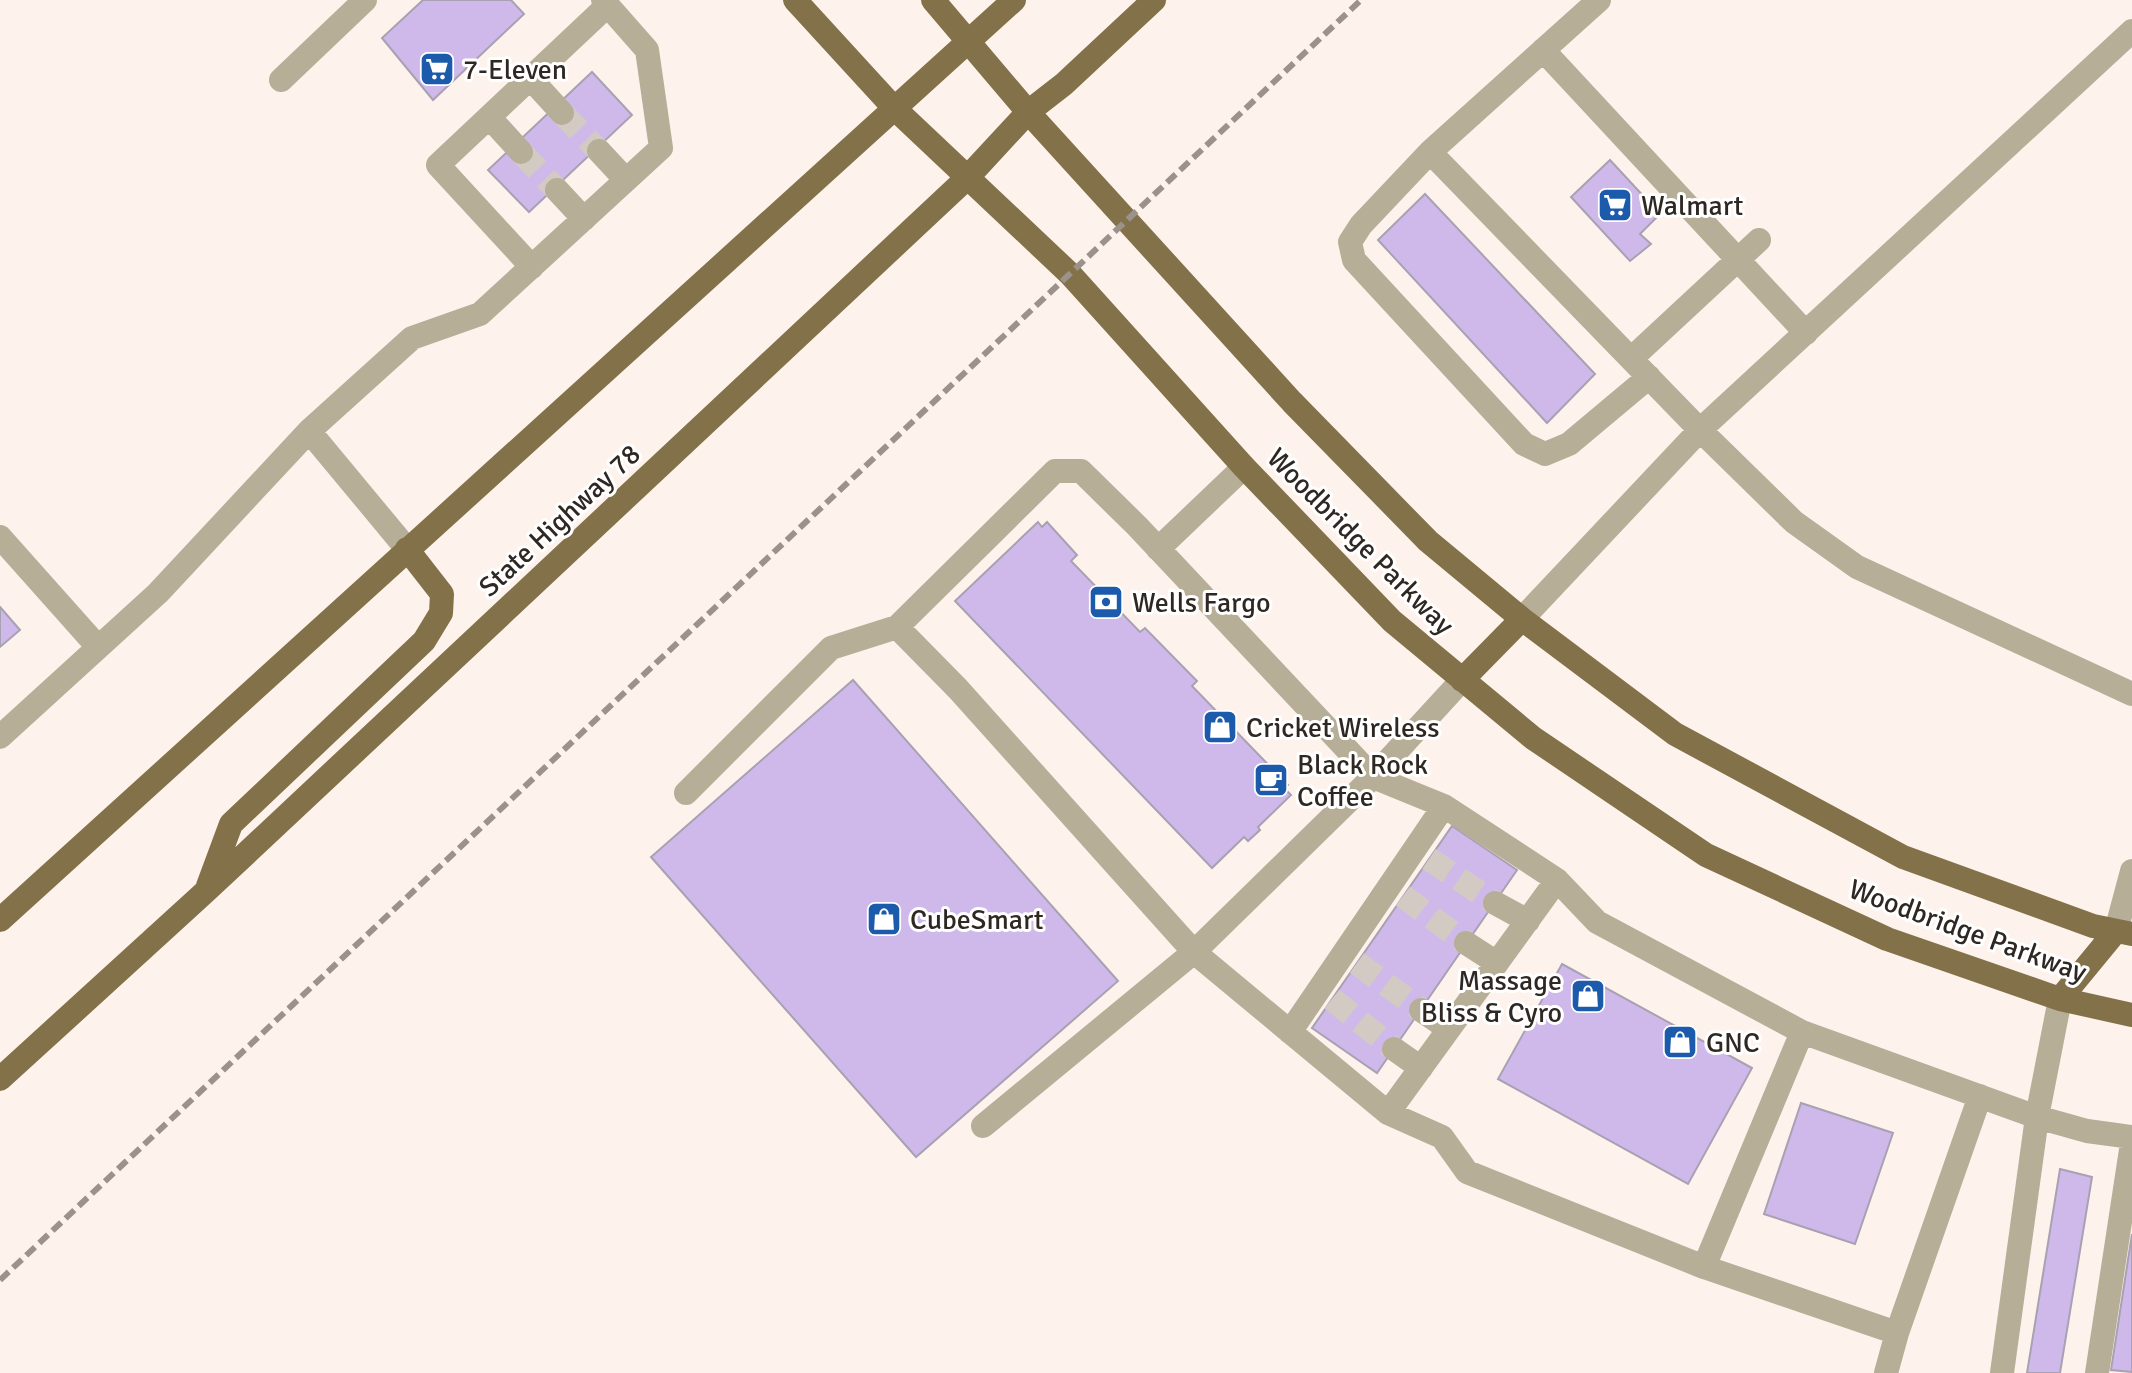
<svg xmlns="http://www.w3.org/2000/svg" width="2132" height="1373" viewBox="0 0 2132 1373" font-family="Signika,sans-serif">
<style>
.building{fill:#cfb9eb;stroke:#a8a1b2;stroke-width:2}
.lines{fill:none;stroke-linecap:round;stroke-linejoin:round}
.minor-tunnel{stroke:#d4cac4;stroke-width:24;stroke-dasharray:24 12;stroke-linecap:butt}
.minor{stroke:#b7ae98;stroke-width:24}
.major{stroke:#837249;stroke-width:24}
.rail{stroke:#9b928c;stroke-width:6;stroke-dasharray:12 6;stroke-linecap:butt}
.labels{text-anchor:middle;stroke-width:6;stroke-linejoin:round;paint-order:stroke}
.poi-label{font-size:28px;fill:#2e2722;stroke:#fff;text-anchor:start}
.street-label{font-size:28px;fill:#2e2722;stroke:#fff}
</style>
<rect width="100%" height="100%" fill="#fef3ec"/>
<path class="building" d="M423,0H511L524,14L433,100L382,38Z
M592,72L632,115L529,212L488,170Z
M1610,160L1660,214L1640,234L1651,244L1630,261L1571,197Z
M1425,194L1595,374L1547,423L1378,240Z
M1038,522L1042,527L1047,522L1077,555L1071,561L1140,632L1145,628L1197,681L1192,686L1288,785L1284,788L1291,795L1258,827L1260,830L1248,841L1244,837L1212,868L955,601Z
M0,607L20,630L0,647Z
M853,680L1118,981L916,1157L651,857Z
M1452,826L1517,870L1377,1073L1312,1028Z
M1562,964L1752,1068L1688,1184L1498,1079Z
M1801,1103L1893,1133L1855,1244L1764,1214Z
M2060,1169L2092,1177L2060,1373H2027Z
M2132,1234V1372L2111,1370Z"/>
<g class="lines">
<path class="minor-tunnel" d="M562,113L599,151
M521,152L557,190
M1429,859L1495,903
M1403,896L1466,943
M1357,963L1421,1010
M1332,999L1394,1049"/>
<path class="minor" d="M1599,0L1430,152L1700,430L1794,522L1857,567L2132,694
M1543,50L1806,333
M530,78L562,113
M281,80L365,0
M489,117L521,152
M599,151L626,180
M1430,152L1361,225L1350,242L1354,260L1524,444L1545,454L1569,444L1649,377
M557,190L584,219
M532,267L438,165L608,5
M1632,358L1759,240
M0,537L98,647
M407,549L309,431L412,338L480,314L661,148L647,50L603,0
M1158,549L1244,467
M1522,619L1700,430L2132,31
M897,627L958,689L1194,952L983,1126
M1462,680L1373,777L1194,952L1388,1113L1442,1137L1467,1172L1704,1267L1802,1032L2037,1117L2060,999
M0,737L158,593L309,431
M686,793L831,648L897,627L1055,471H1081L1137,526L1373,777L1444,806L1557,880L1597,922L1802,1032
M1495,903L1528,921
M2116,931L2132,871
M1466,943L1497,963
M1421,1010L1449,1029
M1290,1032L1444,806
M1394,1049L1421,1068
M1388,1113L1557,880
M1704,1267L1897,1333L1980,1096
M1886,1373L1897,1333
M2002,1373L2037,1117L2087,1131L2132,1137
M2097,1373L2132,1143"/>
<path class="major" d="M795,0L894,108L1070,274L1244,467L1392,621L1533,738L1706,855L1887,939L2060,999L2132,1015
M933,0L1028,112L1292,402L1428,541L1522,619L1675,734L1903,857L2093,926L2132,934
M1462,680L1522,619
M208,886L231,824L424,641L441,613L442,594L407,549
M0,920L1014,0
M2060,999L2116,931
M0,1079L205,892L967,178L1028,112L1064,84L1154,0"/>
<path class="rail" d="M0,1280L1361,0"/>
</g>
<defs>
<g id="supermarket-square" transform="scale(1.8)"><rect x="-9" y="-9" width="18" height="18" rx="4" fill="#1c5bab" stroke="#fff"/><path d="M-6-5.5h2.5l.6 2H6L4.5 2H-2.5L-4.4-4H-6ZM-1.5 3.2a1.3 1.3 0 1 0 .1 0ZM3 3.2a1.3 1.3 0 1 0 .1 0Z" fill="#fff"/></g>
<g id="bank-square" transform="scale(1.8)"><rect x="-9" y="-9" width="18" height="18" rx="4" fill="#1c5bab" stroke="#fff"/><path d="M-6-4H6V4H-6ZM0-2.3a2.3 2.3 0 1 0 0 4.6a2.3 2.3 0 1 0 0-4.6Z" fill="#fff"/></g>
<g id="shop-square" transform="scale(1.8)"><rect x="-9" y="-9" width="18" height="18" rx="4" fill="#1c5bab" stroke="#fff"/><path d="M-5-2.5h2.3a2.7 3.5 0 0 1 5.4 0H5L5.5 6h-11ZM-1.5-2.5h3a1.5 2.3 0 0 0-3 0Z" fill="#fff"/></g>
<g id="cafe-square" transform="scale(1.8)"><rect x="-9" y="-9" width="18" height="18" rx="4" fill="#1c5bab" stroke="#fff"/><path d="M-5.5-4.5H6V0H3Q3 3.5 0 3.5H-2.5Q-5.5 3.5-5.5 0ZM3-3.2v2h1.7v-2ZM-6 4.5H4V6H-6Z" fill="#fff"/></g>
</defs>
<g fill-rule="evenodd">
<use href="#supermarket-square" x="437" y="69"/>
<use href="#supermarket-square" x="1615" y="205"/>
<use href="#bank-square" x="1106" y="602"/>
<use href="#shop-square" x="1220" y="727"/>
<use href="#cafe-square" x="1271" y="780"/>
<use href="#shop-square" x="884" y="919"/>
<use href="#shop-square" x="1588" y="996"/>
<use href="#shop-square" x="1680" y="1042"/>
</g>
<g class="labels">
<g class="poi-label">
<text x="463" y="79">7-Eleven</text>
<text x="1641" y="215">Walmart</text>
<text x="1132" y="612">Wells Fargo</text>
<text x="1246" y="737">Cricket Wireless</text>
<text x="1297" y="774">Black Rock<tspan x="1297" dy="32">Coffee</tspan></text>
<text x="910" y="929">CubeSmart</text>
<text x="1562" y="990" text-anchor="end">Massage<tspan x="1562" dy="32">Bliss &amp; Cyro</tspan></text>
<text x="1706" y="1052">GNC</text>
</g>
<g class="street-label">
<text transform="translate(559 520) rotate(-43)" y="10">State Highway 78</text>
<text transform="translate(1361 541) rotate(45)" y="10">Woodbridge Parkway</text>
<text transform="translate(1968 930) rotate(20)" y="10">Woodbridge Parkway</text>
</g>
</g>
</svg>
